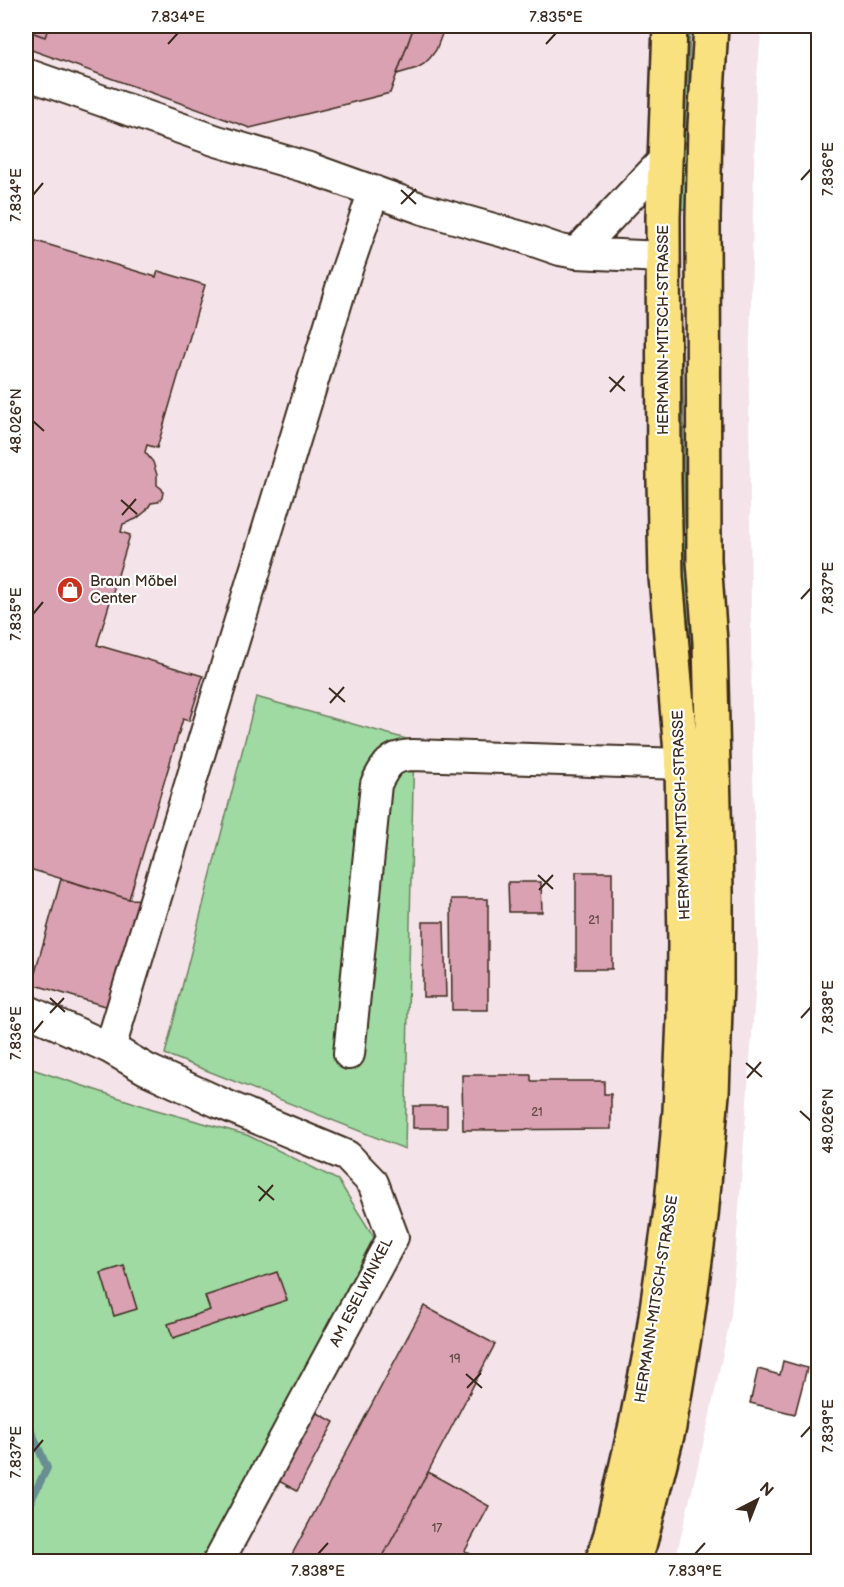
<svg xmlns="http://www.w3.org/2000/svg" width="844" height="1587" viewBox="0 0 844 1587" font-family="'Balsamiq Sans',sans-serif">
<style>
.built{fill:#f4e3e8;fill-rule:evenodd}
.green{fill:#9edaa2;stroke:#6c8260;stroke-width:1.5}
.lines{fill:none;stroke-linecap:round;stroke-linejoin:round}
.stream{stroke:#678e94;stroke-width:8}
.building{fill:#d9a1b2;stroke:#3b2a1e;stroke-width:1.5}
.minor-casing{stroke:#3b2a1e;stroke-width:34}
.major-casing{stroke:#3b2a1e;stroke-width:38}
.minor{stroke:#fff;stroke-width:30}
.major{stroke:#fae180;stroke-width:33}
.ticks{fill:none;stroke:#3b2a1e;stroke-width:2}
.labels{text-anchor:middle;stroke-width:4.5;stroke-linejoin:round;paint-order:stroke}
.number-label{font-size:12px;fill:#624843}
.street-label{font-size:15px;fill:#3b2a1e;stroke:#fff}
.poi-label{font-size:15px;fill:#3b2a1e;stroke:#fff;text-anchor:start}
.neatline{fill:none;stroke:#3b2a1e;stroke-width:2}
.ticks-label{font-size:15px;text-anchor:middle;fill:#3b2a1e}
</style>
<rect width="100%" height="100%" fill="#fff"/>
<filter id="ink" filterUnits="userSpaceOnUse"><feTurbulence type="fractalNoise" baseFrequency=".0167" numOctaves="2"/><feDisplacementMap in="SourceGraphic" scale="12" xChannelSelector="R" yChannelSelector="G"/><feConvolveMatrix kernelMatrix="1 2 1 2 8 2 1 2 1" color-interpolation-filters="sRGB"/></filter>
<g filter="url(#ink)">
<path class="built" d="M26,26H762L756,85L749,386L752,734L758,954L731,1315L709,1419L675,1561H201L204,1560L338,1180L247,1135L153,1109L26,1067ZM414,766L405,1149L165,1054Z"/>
<path class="green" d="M683,26H690L688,81L694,147V209H676Z
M675,332H682L685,521L688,567L695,620L704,858L683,642Z
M256,697L414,741L405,1149L165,1054Z
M26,1067L153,1109L247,1135L338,1180L374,1237L204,1560L201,1562H26Z"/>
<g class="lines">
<path class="stream" d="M26,1419L47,1468L26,1510"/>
</g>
<path class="building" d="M26,26H49L45,37L31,32Z
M49,26H414L390,93L250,128L26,48V30L45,37Z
M414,26H445L436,50L430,58L424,64L417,68L397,74Z
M26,238L156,277L158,271L205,285L157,448L147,445L145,452L153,462L157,475V485L162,489L163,492L162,498L158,502L151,503L146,511L136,519L123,524L121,532L130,535L97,645L203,676L189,721L183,719L129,899L26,868Z
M576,872H612V969H576Z
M61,879L129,899L151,900L118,1010L32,984Z
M508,882H541L542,912H509Z
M451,899H488V1010H452Z
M423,922H444L446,997H423Z
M462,1075H531V1081H604V1094H611V1129L463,1130Z
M413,1106H447V1128H413Z
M124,1266L137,1309L114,1316L101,1273Z
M277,1272L287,1300L173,1338L168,1324L210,1310L205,1296Z
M424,1306L495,1344L428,1472L380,1562H288Z
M783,1361L807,1368L795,1414L750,1403L758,1369L780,1375Z
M314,1411L334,1422L297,1491L277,1480Z
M428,1472L489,1506L465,1551L481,1560L480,1562H380Z"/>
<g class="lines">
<g class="minor-casing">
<path id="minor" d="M26,74L217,141L309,168L423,209L522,237L560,250L576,253L663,257
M576,253L665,159
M26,1010L110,1048L146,1069L218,1102L347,1156L373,1183L393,1237L218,1562
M110,1048L345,275L374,191
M349,1054L376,784C385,766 390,756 412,755L682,764"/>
</g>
<g class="major-casing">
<path id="major" d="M602,1562L611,1534L636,1425L652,1344L672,1203L680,1111L684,1018L685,945L682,764L666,577L664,481L663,217L670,26
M635,1562L669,1427L687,1319L701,1216L712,1094L716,981V891L710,642L704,561L703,218L705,126L711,26"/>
</g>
<use href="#minor" class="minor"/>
<use href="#major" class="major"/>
</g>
</g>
<path class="ticks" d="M168,44L178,33M546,44L556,33M801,180L811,169M401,190L416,204M33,195L43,183M401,204L416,189M609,377L625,391M610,392L624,376M33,421L44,431M121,500L137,514M122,515L136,499M801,599L811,588M33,614L43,602M329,688L345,702M330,703L344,687M538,875L553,889M539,890L553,875M50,998L65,1012M50,1013L64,998M801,1018L811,1007M33,1033L43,1021M746,1063L762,1077M747,1078L761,1062M800,1111L811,1121M258,1186L274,1200M259,1201L273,1185M466,1374L482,1388M467,1388L481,1373M801,1437L811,1426M33,1452L43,1440M318,1554L328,1543M695,1554L705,1543"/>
<defs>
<g id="shop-disc" transform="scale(1.35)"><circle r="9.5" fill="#c8321e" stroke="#fff"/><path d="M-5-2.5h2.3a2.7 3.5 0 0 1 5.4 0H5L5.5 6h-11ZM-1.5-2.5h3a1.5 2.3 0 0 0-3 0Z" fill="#fff"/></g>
</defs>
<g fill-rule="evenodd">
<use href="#shop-disc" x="70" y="590"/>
</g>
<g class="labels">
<g class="number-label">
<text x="594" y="924">21</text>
<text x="537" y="1116">21</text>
<text x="455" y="1363">19</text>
<text x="437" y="1532">17</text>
</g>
<g class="street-label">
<text transform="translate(663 330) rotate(-90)" y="5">HERMANN-MITSCH-STRASSE</text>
<text transform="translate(681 815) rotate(-92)" y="5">HERMANN-MITSCH-STRASSE</text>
<text transform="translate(361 1292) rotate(-63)" y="5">AM ESELWINKEL</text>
<text transform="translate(656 1299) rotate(-81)" y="5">HERMANN-MITSCH-STRASSE</text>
</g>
<g class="poi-label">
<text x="90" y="586">Braun Möbel<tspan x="90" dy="17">Center</tspan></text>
</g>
</g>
<rect width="844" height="1587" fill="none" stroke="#fff" stroke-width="66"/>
<g transform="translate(757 1500) rotate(42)" stroke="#ffffff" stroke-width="4.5" paint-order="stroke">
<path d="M0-4.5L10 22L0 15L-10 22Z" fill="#3b2a1e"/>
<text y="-9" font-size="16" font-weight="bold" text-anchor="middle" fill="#3b2a1e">N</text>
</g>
<rect x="33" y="33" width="778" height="1521" class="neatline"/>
<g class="ticks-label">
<text x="178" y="22">7.834°E</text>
<text x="556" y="22">7.835°E</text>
<text transform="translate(828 169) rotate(-90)" y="5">7.836°E</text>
<text transform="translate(16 195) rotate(-90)" y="5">7.834°E</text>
<text transform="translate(16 421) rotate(-90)" y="5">48.026°N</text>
<text transform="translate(828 588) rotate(-90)" y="5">7.837°E</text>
<text transform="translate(16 614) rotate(-90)" y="5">7.835°E</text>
<text transform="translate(828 1007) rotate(-90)" y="5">7.838°E</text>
<text transform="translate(16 1033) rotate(-90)" y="5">7.836°E</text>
<text transform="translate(828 1121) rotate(-90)" y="5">48.026°N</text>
<text transform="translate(828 1426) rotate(-90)" y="5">7.839°E</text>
<text transform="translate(16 1452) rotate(-90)" y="5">7.837°E</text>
<text x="318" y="1576">7.838°E</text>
<text x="695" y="1576">7.839°E</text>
</g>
</svg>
